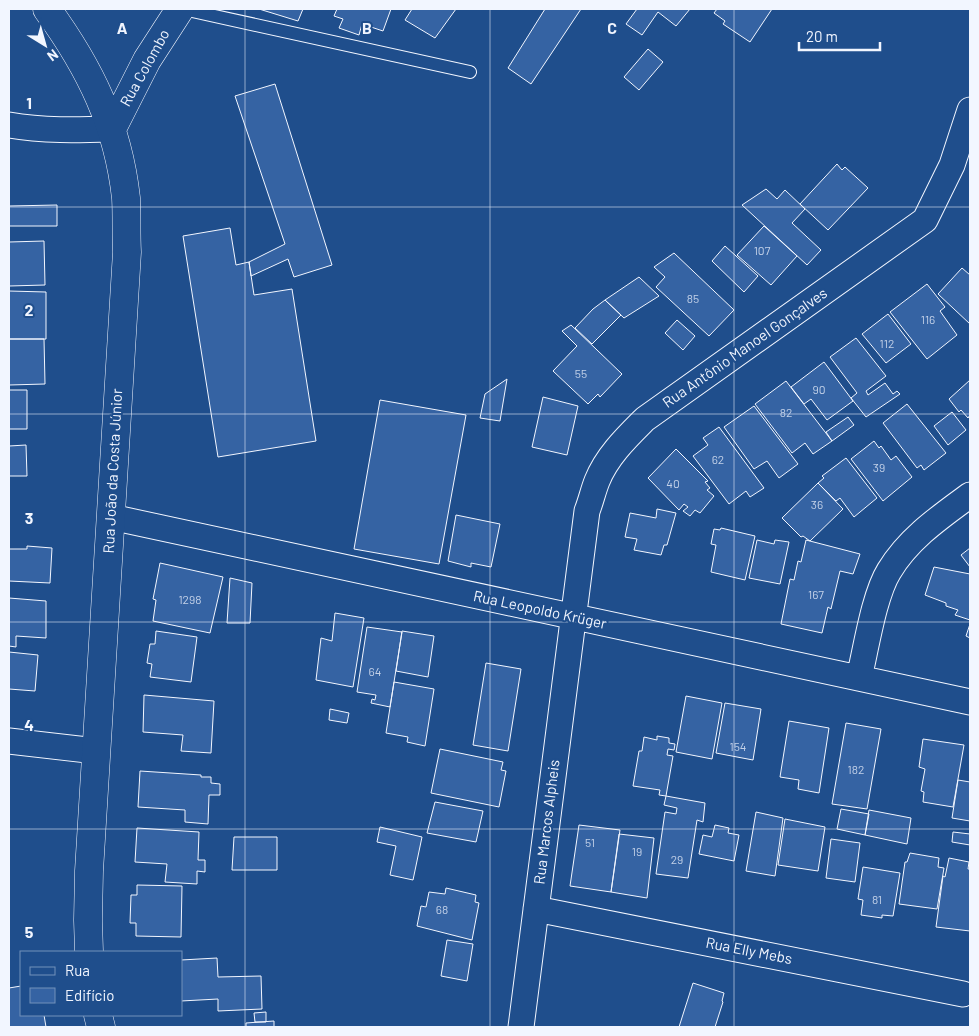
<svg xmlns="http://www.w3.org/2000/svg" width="979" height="1036" viewBox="0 0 979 1036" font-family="Barlow,sans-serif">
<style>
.building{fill:#3563a3;stroke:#f2f6ff}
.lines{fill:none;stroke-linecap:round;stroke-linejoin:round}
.lane-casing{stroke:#f2f6ff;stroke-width:14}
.street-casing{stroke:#f2f6ff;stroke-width:27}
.secondary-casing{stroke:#f2f6ff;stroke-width:29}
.lane{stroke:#1f4e8c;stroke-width:12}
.street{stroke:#1f4e8c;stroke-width:25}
.secondary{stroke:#1f4e8c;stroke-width:28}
.grid{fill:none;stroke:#f2f6ff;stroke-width:1;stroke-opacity:0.55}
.labels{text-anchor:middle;stroke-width:4;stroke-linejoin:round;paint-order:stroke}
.number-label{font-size:12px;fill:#c3d1e8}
.street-label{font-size:15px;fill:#f2f6ff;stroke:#1f4e8c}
.grid-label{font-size:16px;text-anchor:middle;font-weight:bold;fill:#f2f6ff;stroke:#1f4e8c;stroke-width:4;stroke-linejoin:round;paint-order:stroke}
</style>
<rect width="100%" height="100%" fill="#1f4e8c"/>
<path class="building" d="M259,9H303L298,21Z
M337,9H391L383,31L362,24L359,35L339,28L343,19L334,16Z
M412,9H456L435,38L405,20Z
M545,9H581L531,84L508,68Z
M637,9H690L676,26L658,12L642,35L626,24Z
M717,9H772L750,42L723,24L725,21L714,13Z
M648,49L663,62L639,90L624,77Z
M275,84L332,265L294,277L288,259L251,276L249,262L285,244L235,96Z
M837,164L842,170L845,167L868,188L828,230L800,204Z
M766,189L777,199L785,190L805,209L792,223L821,250L807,265L742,205Z
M57,205V226H9V206Z
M764,226L797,256L771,285L737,255Z
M230,228L236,265L249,262L254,295L292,289L316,441L218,457L183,236Z
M44,241L45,285L9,286V242Z
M725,246L758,276L744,292L712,261Z
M674,253L734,310L709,336L656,287L665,277L654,267Z
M962,268L970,275V324L938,294Z
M639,277L659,296L624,318L605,300Z
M927,284L945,307L940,311L957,335L927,359L890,312Z
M9,291L46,292V339H9Z
M605,300L621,315L592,344L575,328L593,309Z
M888,314L911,344L886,363L862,334Z
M677,320L695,336L683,350L665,333Z
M571,325L622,374L600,397L598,394L588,404L553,371L577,346L562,331Z
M856,338L886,376L866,391L868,395L885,383L893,394L897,391L900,394L866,417L851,398L857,393L830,357Z
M9,339H44L45,384L9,385Z
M824,362L853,401L827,420L811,399L804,404L791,387Z
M507,379L500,421L480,418L485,394Z
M970,380V415L968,418L961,410L959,412L949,399Z
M786,381L832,441L813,454L805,443L792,453L755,404Z
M9,390H27V429H9Z
M543,397L578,406L567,455L532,447Z
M380,400L466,415L439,564L354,549Z
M907,404L946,453L924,470L921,465L917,468L883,423Z
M754,406L798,464L779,478L767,461L754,469L724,427Z
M952,412L966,430L948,445L934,426Z
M848,417L854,425L832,441L826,432Z
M719,427L764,488L750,497L746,491L729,504L693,456L708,445L703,438Z
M874,441L879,448L881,446L891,460L896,456L912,477L883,501L851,459Z
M26,445L27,476H9V446Z
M676,449L708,481L705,482L710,488L707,490L714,496L700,513L695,510L690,516L683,511L688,507L684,504L679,510L648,478Z
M846,458L877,498L854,517L840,498L836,501L818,483L824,478L822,476Z
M818,483L843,509L810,541L803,536L801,537L782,518Z
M657,509L676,513L667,545H664L661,555L634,550L637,539L625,537L630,513L656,518Z
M456,515L500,524L491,567L471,563V567L448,561Z
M721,528L755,536L745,580L711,572L716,545L711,544L714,529L720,530Z
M757,540L774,544L775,540L789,542L780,584L749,578Z
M806,540L860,554L853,574L840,571L831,609L828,607L822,633L781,624L790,579L794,580L798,561L801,562Z
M27,546L52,548L50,583L9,581V549H27Z
M970,548V567L961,555Z
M160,563L223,577L210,633L153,621L156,600L153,599Z
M934,567L970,574V620L955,615L958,610L946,606V603L925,595Z
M230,578L252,583L250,623H227Z
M9,598L46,601V638L16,636V647L9,646Z
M335,613L364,618L353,687L316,680L321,638L332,641Z
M970,624V638L966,636Z
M367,627L402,632L390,707L371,703L372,699L375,700L376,695L357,692Z
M156,631L197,637L191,682L150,677L152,664L147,663L150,644H155Z
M402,631L434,636L428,677L396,671Z
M9,652L38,655L35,691L9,689Z
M486,663L521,669L508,751L473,745Z
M394,682L434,689L425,746L407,742L408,737L386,733Z
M144,695L214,701L211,753L181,751L183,735L143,732Z
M686,696L722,703L712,759L676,752Z
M725,703L761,709L753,760L716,753Z
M330,709L349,713L347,723L329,720Z
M789,721L829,728L819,793L798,789L799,780L780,777Z
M846,723L881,729L867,809L832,804Z
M657,736L669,738V743L675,744L674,750L668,749L667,755L673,756L666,796L659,795L660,790L633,786L639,751H642L644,737L657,740Z
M923,739L964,745L953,807L923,802L924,792L921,791L925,769L919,767Z
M440,749L503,762L501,770L506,771L499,807L431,793Z
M140,771L201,775V777H211V783L220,784V795H209L208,824L185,822V810L138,807Z
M958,780L970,782V821L952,818Z
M666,796L705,803L703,822L697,820L688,878L656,874L665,812L676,814L677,808L664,805Z
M435,802L483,811L476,842L427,833Z
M841,809L869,814L865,835L837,829Z
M869,810L911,818L907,844L865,835Z
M756,812L783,818L775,876L746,871Z
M785,819L825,827L818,871L778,865Z
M579,825L620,830L611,892L570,886Z
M715,825L729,828L728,833L739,835L734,861L699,854L703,835L712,837Z
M380,827L422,837L413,880L390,875L396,846L377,842Z
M137,828L199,832L198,860H205V872L197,871V884L165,882L167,864L135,862Z
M953,832L970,834V845L952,842Z
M619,834L654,838L647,898L611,892Z
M234,837H277V870H232Z
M831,839L860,843L855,882L826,878Z
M910,853L939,858L938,867L944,868L937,909L899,904L905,862H907Z
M949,858L969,862L968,869H970V931L936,927L943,876L945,877Z
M863,867L900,873L893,916L882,915V918L861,915L863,900L858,899Z
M137,885L182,886L181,937L136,936V923H130L131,895H137Z
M446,888L476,895L475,902L479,903L472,940L417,926L421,906L426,907L429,892L445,894Z
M447,940L473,944L467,981L441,976Z
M217,958L218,977L261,976L262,1009L218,1011V999L181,1001V960Z
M693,983L724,993L722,1001L723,1002L715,1027H679Z
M21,986V1015H44L46,1027H9V988Z
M266,1012V1022H255L254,1013Z
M274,1021V1027H246V1023Z"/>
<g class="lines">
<g class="lane-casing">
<path id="lane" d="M183,9L470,72"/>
</g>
<g class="street-casing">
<path id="street" d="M9,125C43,131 78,130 112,129
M111,517L970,702
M859,678C866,649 874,595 889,571C909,538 940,517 970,495
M9,741L96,751
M536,909L963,994
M521,1027L587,511C591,501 593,491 597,481C607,456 627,437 645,419L925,220L952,165L970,110"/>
</g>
<g class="secondary-casing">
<path id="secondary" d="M47,9C90,68 118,125 126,198C127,216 126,234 127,252L89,871L88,920L89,952
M112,129L147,60L180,9
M98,1015L101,1027"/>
</g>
<use href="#lane" class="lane"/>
<use href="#street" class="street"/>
<use href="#secondary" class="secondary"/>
</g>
<path class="grid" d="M245,9V1027M490,9V1027M734,9V1027M9,207H970M9,414H970M9,622H970M9,829H970"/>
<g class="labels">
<g class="number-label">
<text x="762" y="255">107</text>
<text x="693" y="303">85</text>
<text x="928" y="324">116</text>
<text x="887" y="348">112</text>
<text x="581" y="378">55</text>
<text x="819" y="394">90</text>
<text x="786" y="417">82</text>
<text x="718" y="464">62</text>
<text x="879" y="472">39</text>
<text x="673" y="488">40</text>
<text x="817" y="509">36</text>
<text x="816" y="599">167</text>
<text x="190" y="604">1298</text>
<text x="375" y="676">64</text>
<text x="738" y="751">154</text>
<text x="856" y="774">182</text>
<text x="590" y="847">51</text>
<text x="637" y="856">19</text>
<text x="677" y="864">29</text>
<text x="877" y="904">81</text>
<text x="442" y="914">68</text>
</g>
<g class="street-label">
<text transform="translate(145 68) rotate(-61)" y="5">Rua Colombo</text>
<text transform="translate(745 348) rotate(-35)" y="5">Rua Antônio Manoel Gonçalves</text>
<text transform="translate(113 471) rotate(-87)" y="5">Rua João da Costa Júnior</text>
<text transform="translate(540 610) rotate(12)" y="5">Rua Leopoldo Krüger</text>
<text transform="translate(547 822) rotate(-83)" y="5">Rua Marcos Alpheis</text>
<text transform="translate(749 951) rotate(11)" y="5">Rua Elly Mebs</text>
</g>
</g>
<g class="grid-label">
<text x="122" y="34">A</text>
<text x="367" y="34">B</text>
<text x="612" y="34">C</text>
<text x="29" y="109">1</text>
<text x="29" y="316">2</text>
<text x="29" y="524">3</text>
<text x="29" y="731">4</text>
<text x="29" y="938">5</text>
</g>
<rect width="979" height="1036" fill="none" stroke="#f2f6ff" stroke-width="20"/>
<rect x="20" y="951" width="162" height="65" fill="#1f4e8c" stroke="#7391ba"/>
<rect x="30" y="967" width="25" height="8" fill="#1f4e8c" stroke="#7391ba"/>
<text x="65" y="976" font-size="15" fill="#f2f6ff">Rua</text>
<rect x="30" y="988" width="25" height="15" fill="#3563a3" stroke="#7391ba"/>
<text x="65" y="1001" font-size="15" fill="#f2f6ff">Edifício</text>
<g transform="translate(45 45) rotate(143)" stroke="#1f4e8c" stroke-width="4" paint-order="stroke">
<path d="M0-4L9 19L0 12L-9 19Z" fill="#f2f6ff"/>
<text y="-8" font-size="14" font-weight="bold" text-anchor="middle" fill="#f2f6ff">N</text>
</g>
<path d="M799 42v8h81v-8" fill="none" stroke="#f2f6ff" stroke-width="2.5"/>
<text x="806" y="42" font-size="15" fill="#f2f6ff" stroke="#1f4e8c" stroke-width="4" paint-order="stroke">20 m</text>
</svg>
